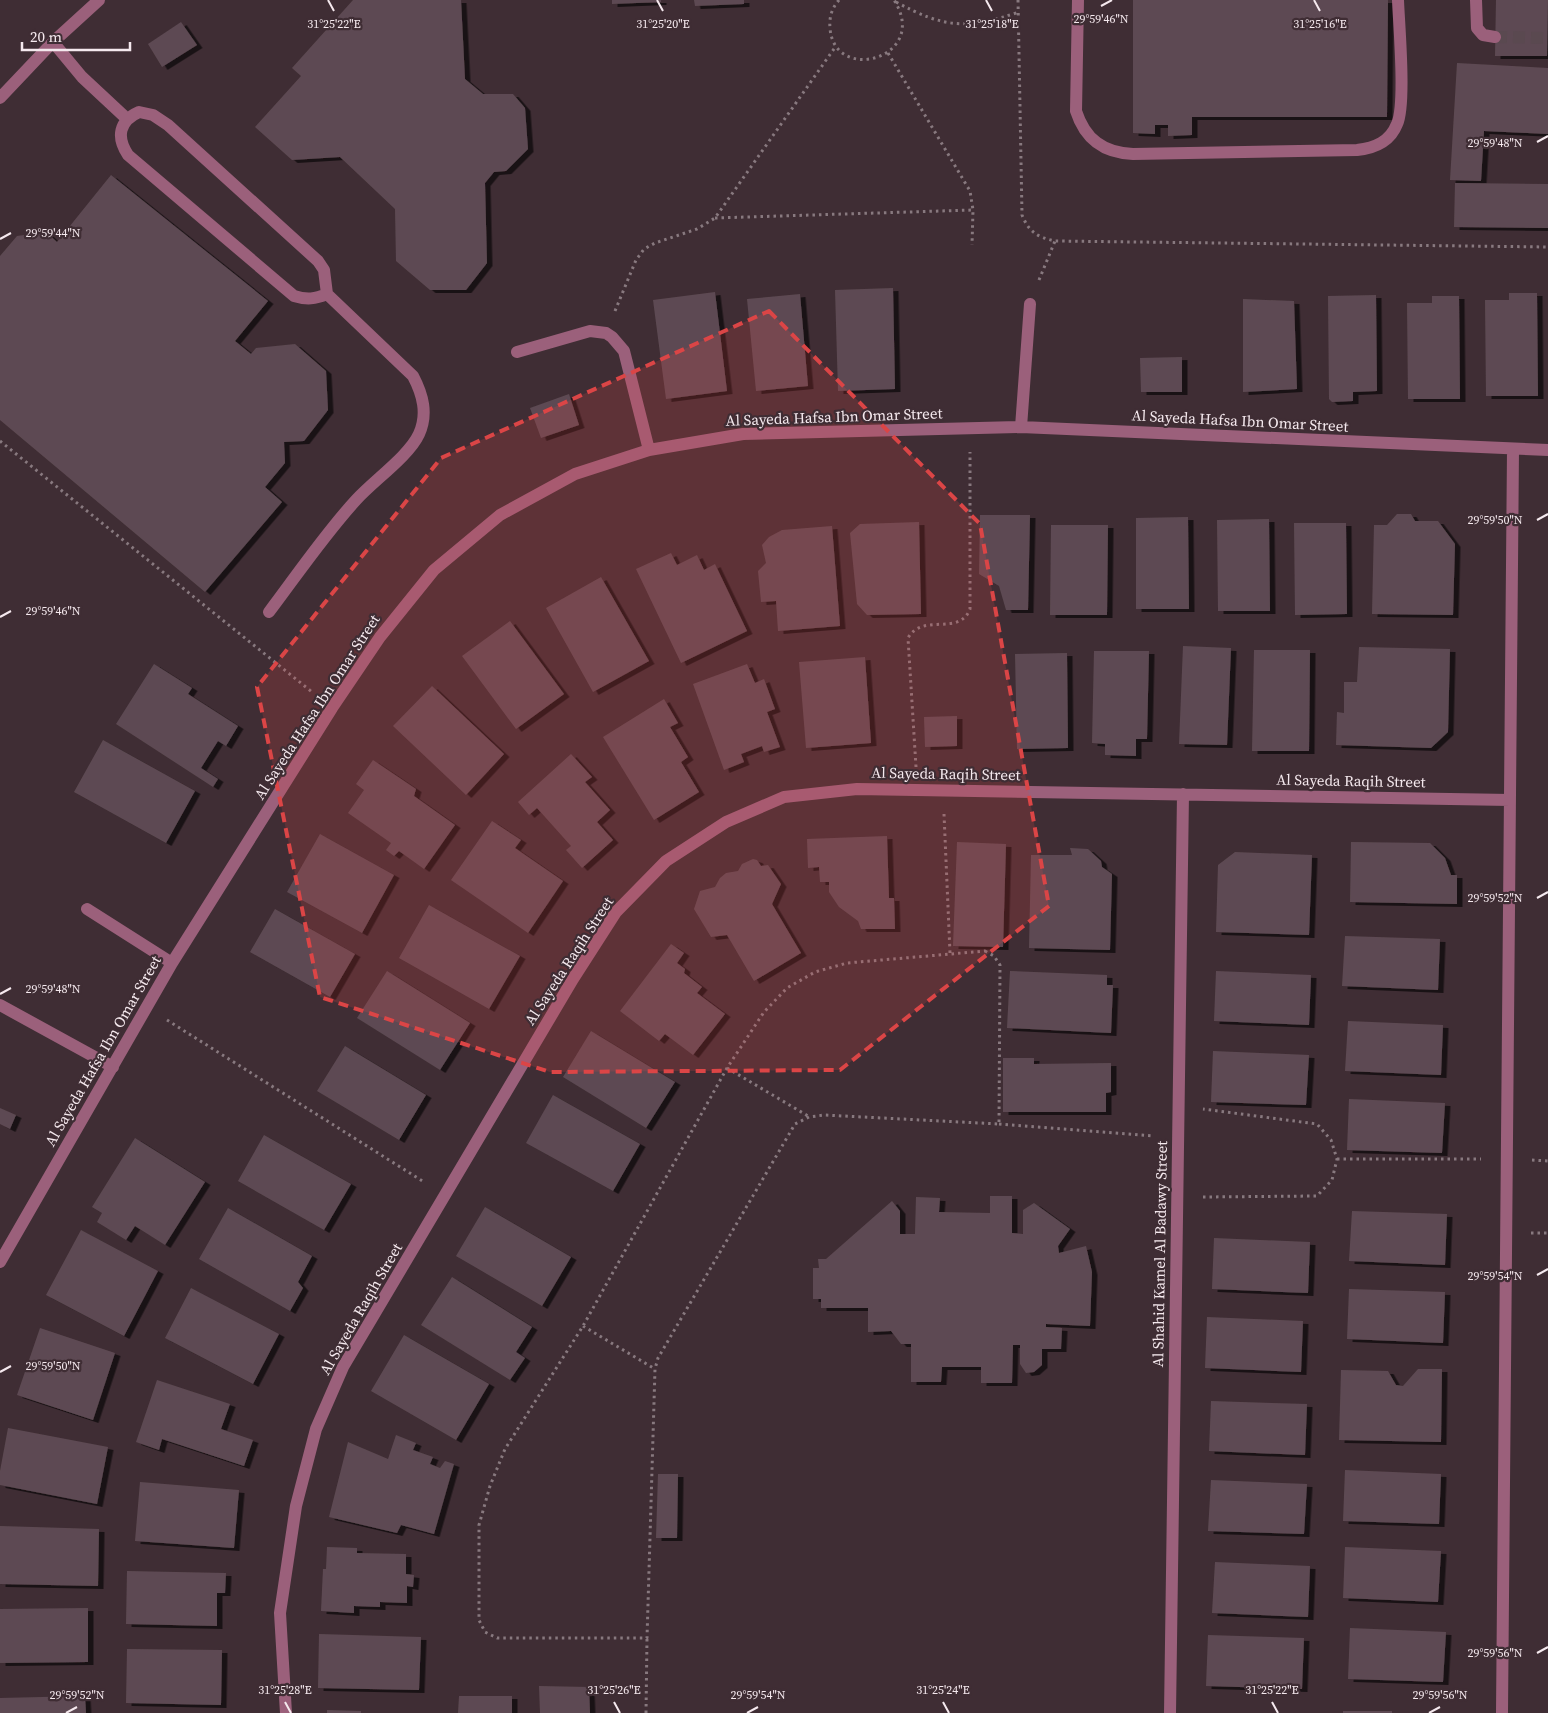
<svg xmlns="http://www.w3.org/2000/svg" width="1548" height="1713" viewBox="0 0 1548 1713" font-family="'Source Serif 4',serif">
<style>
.building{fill:#5d4a52;filter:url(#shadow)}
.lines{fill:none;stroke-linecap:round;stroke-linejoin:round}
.minor-tunnel{stroke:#5a4950;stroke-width:12;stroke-dasharray:12 6;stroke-linecap:butt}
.path{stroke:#88797f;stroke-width:3;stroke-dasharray:2.5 4;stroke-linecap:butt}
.minor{stroke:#9b607b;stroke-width:12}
.marked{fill:#db4546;fill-opacity:0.2;stroke:#db4546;stroke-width:4;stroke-dasharray:10 6;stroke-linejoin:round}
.ticks{fill:none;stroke:#f5e9ee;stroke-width:2}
.labels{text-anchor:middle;stroke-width:4.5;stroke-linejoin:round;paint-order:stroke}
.street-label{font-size:15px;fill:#f5e9ee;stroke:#3f2d34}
.ticks-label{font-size:12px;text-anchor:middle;fill:#f5e9ee;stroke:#3f2d34;stroke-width:4.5;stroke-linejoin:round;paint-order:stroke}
</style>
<defs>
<filter id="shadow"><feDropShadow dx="5.5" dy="3" stdDeviation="0" flood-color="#0009"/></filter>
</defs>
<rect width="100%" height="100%" fill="#3f2d34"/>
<path class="building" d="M353,0H461L465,79L483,94H513L525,108L528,149L506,171L494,172L485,183L487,263L466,290H430L396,261L395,209L340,157L292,160L255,127L301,76L292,68Z
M612,0H661V2L612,4Z
M694,0H744V4L695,6Z
M1133,0H1388L1387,117H1192V135L1168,136V125H1155V134L1133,133Z
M1496,0H1548L1547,56H1495Z
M181,22L197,45L162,67L148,44Z
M1457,63L1548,68V134L1484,131L1481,181L1450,180Z
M111,175L268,301L235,341L251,354L256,348L295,344L326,371L328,410L304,441L284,442L285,463L265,487L282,502L205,592L0,420V256L17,236L46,232L57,242Z
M1455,183L1548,184V228L1454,227Z
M893,288L895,389L838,391L835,290Z
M715,292L727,391L666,399L653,300Z
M1509,293H1537L1538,396H1486L1485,300H1509Z
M800,294L808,386L756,391L747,299Z
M1376,295L1377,391L1353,392V401L1332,402L1329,399L1328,296Z
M1432,296H1459L1460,399H1408L1407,303H1432Z
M1243,299L1294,301L1297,389L1243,392Z
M1182,357V392H1141L1140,358Z
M569,394L579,425L541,438L530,408Z
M1397,514H1411L1415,521H1438L1455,544L1453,615L1372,614L1374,525H1387Z
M980,515H1030L1028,610H1006L999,586L979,574Z
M1188,517L1189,609H1136V518Z
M1269,519L1270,611H1218L1217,520Z
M919,522L921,614L867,615L857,604L850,533L860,524Z
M1294,523H1346L1347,614L1295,615Z
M1051,525H1108L1107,615H1050Z
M832,526L840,626L778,631L776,601L761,602L758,571L766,563L762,545L769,537L782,530Z
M671,553L677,565L697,555L704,570L715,564L747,631L681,663L636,569Z
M601,577L649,661L593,692L546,608Z
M510,621L564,694L516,729L462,656Z
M1183,646L1231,648L1227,745L1179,744Z
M1359,647L1450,649L1448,732L1431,748L1336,745L1337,712L1344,713V682H1357Z
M1254,650H1310L1309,751H1252Z
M1094,651H1149L1147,739H1136V756L1105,755V744L1092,743Z
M1067,653L1068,748L1017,749L1015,654Z
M865,657L871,743L806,748L799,662Z
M154,664L192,688L188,694L238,726L226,746L218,741L201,768L218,779L213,787L116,724Z
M747,664L755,683L764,679L775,709L767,712L780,747L764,752L762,746L741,754L744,762L724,770L693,684Z
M432,686L504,754L466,795L393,726Z
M664,699L678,723L670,727L688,757L681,762L699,792L654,820L603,737Z
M957,716V746L925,747L924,717Z
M103,740L195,791L166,843L74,792Z
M571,754L592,777L585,782L610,810L597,822L613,840L582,868L566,850L571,846L537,808L529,815L518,802Z
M373,760L416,789L414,796L455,825L424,869L399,851L394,856L386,850L391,843L348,813L364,790L356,784Z
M492,821L521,840L515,848L563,881L528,933L451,880Z
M320,834L394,875L362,933L287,892Z
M887,836L889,898H894L895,929H861L858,921L839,907L829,892V882H820L819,867L808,868L807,839Z
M957,842L1006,844L1003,947L953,946Z
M1351,842L1430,843L1445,858L1451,875H1457V904L1350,902Z
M1070,848L1088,849L1101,861L1102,867L1112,874L1110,950L1029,948L1031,855H1072Z
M1235,852L1312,855L1309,935L1216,932L1218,865Z
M753,859L757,860L761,866L768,865L781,884L772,904L801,953L754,981L727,935L711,937L694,909L700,891L715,887L720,878L726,873L738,871L742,864Z
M429,905L520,956L489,1009L399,958Z
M275,909L355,954L330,997L250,952Z
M1345,936L1440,939L1438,990L1342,986Z
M671,944L684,953L677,963L685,969L684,973L702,987L697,993L725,1014L693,1055L665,1034L659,1041L620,1011Z
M387,971L470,1023L440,1070L357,1018Z
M1010,971L1107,975V985H1113L1111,1033L1007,1028Z
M1216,971L1311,975L1309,1025L1214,1021Z
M1348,1021L1443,1025L1441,1075L1345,1071Z
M591,1031L675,1082L646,1128L563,1077Z
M345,1046L426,1095L399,1140L317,1091Z
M1213,1051L1309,1055L1306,1105L1211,1102Z
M1003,1058H1034V1064L1111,1063V1092L1106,1093V1112H1003Z
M553,1095L640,1144L613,1191L526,1143Z
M1349,1099L1445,1103L1442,1153L1347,1150Z
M0,1108L16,1115L10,1129L0,1124Z
M264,1135L351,1184L324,1230L238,1181Z
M135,1138L205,1182L165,1245L135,1226L126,1240L97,1222L102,1213L92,1207Z
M990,1196H1012V1233L1023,1234V1210L1034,1203L1070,1229L1058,1246L1059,1253L1086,1246L1092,1272L1090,1326L1046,1324V1327L1062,1328L1061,1349H1042V1365L1034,1372L1026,1373L1020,1364V1345H1013L1012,1383H981V1367H942L941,1382H911V1344H901L891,1331L868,1332V1308H821V1299H813V1268H819L818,1259H826L892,1201L900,1211V1234H915L916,1197L940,1198L939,1212L990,1213Z
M485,1207L571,1257L542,1306L456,1256Z
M228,1208L312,1256L298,1282L303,1288L290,1311L199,1259Z
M1352,1211L1447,1214L1445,1265L1349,1261Z
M81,1230L158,1271L124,1336L46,1295Z
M1214,1238L1310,1242L1308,1293L1212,1289Z
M452,1277L532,1327L516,1352L525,1358L510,1380L421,1325Z
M191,1288L279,1334L253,1384L165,1338Z
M1349,1289L1445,1292L1443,1343L1347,1339Z
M1207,1317L1303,1321L1301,1372L1205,1368Z
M40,1328L115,1353L93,1420L17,1395Z
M404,1335L489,1384L456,1440L371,1391Z
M1418,1369H1442L1441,1442L1339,1440L1341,1370L1388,1371L1396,1385L1403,1386Z
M157,1380L230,1404L221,1429L253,1440L244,1466L162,1439L159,1450L136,1442Z
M1211,1401L1307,1404L1305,1455L1209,1451Z
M8,1428L108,1447L97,1504L0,1485V1471Z
M396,1435L416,1443L413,1450L433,1457L430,1464L440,1468L445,1461L454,1464L434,1534L401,1525L397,1533L329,1517L348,1442L388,1459Z
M1345,1470L1441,1474L1439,1524L1343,1521Z
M658,1474H678L677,1538H656Z
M1211,1480L1307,1484L1304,1534L1208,1531Z
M140,1482L239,1490L234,1548L135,1541Z
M0,1526L99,1529L98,1586L0,1584Z
M327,1547L357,1548V1553L406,1554V1574L414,1575L413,1587L407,1586V1603L380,1602V1607L354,1606V1613L321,1611L323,1569H326Z
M1345,1547L1441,1551L1438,1602L1343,1598Z
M1215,1562L1310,1566L1308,1617L1212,1613Z
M127,1571L226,1573L225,1593H217V1626L126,1624Z
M88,1608V1662L0,1663V1609Z
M1350,1628L1446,1632L1443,1682L1348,1679Z
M319,1634L421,1637L419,1690L318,1688Z
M1208,1635L1304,1638L1302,1689L1206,1686Z
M127,1649L222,1650L221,1705L126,1703Z
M539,1686L589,1687L590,1713H540Z
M85,1696L86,1713H0V1698Z
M459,1696H512V1713H458Z
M327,1710L361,1711V1713H327Z
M1343,1711H1392V1713H1343Z"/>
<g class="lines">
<path class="minor-tunnel" d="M1495,37L1548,38"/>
<path class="path" d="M839,0C832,8 829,17 830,28C834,85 931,58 894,0
M1018,0L1022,215C1029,232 1037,237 1055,241L1548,247
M896,2C944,28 967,30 1019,12
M888,53L970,191L973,210L972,245
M715,218L973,210
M1039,280L1055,241
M615,311L636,260L644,249L655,243L697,229L715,218L836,46
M0,441L312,692
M916,767L908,638C923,612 959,637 970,609V452
M944,814L950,953
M985,951L994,956L1000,965L999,1124L824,1115L809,1117L795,1124L658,1358L655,1369L647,1638H497L485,1632L479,1620V1525L490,1486L505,1449L583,1326L727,1068L764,1012L787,988L815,972L847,963Z
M167,1020L424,1182
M727,1068L808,1116
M999,1124L1153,1136
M1337,1159H1481
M1532,1160L1548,1161
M1203,1197L1317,1196L1332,1180L1337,1159L1331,1140L1317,1124L1203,1109
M1531,1233H1548
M583,1326L655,1369
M646,1713L647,1638"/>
<path class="minor" d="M1078,0L1076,111C1085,139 1103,153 1133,154L1357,150C1375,148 1390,142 1397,124C1406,105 1399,26 1398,0
M1476,0L1477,28L1483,35L1495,37
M53,42L82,77L126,118
M0,98L53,42L99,0
M139,112L153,115L168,125L318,261L324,270L327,294C315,299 307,300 294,296L128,155C116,137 119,121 139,112Z
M517,352L590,331L606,333L612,337L624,351L649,450
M1021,427L1030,304
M269,612C297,575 324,535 356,500C373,481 409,456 419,434C428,414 423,395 413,376L327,294
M87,909L172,963
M0,1005L113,1067
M0,1262L172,963L332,708L380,637L434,570L500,515L575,474L649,450L743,434L1021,427L1548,450
M286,1713L280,1613L296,1506L316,1429L343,1367L573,979L616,912L666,861L726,822L784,797L857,789L1510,800
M1170,1713L1183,794
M1502,1713L1513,450"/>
</g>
<path class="marked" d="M769,311L980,524L1049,906L840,1070L550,1072L320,997L257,687L441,458Z"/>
<path class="ticks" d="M328,0L334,11M657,0L663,11M986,0L992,11M1314,0L1320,11M1101,6L1112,0M1537,142L1548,136M0,239L11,233M1537,520L1548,514M0,617L11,611M1537,898L1548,892M0,994L11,988M1537,1275L1548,1269M0,1372L11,1366M1537,1653L1548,1647M285,1702L291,1713M614,1702L620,1713M943,1702L949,1713M1272,1702L1278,1713M66,1713L77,1707M747,1713L758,1707M1429,1713L1440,1707"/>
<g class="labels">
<g class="street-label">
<text transform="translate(834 417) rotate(-2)" y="5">Al Sayeda Hafsa Ibn Omar Street</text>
<text transform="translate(1240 421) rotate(3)" y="5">Al Sayeda Hafsa Ibn Omar Street</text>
<text transform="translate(317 707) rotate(-57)" y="5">Al Sayeda Hafsa Ibn Omar Street</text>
<text transform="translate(946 774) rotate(1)" y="5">Al Sayeda Raqih Street</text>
<text transform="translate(1351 781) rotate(1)" y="5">Al Sayeda Raqih Street</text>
<text transform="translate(569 961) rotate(-57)" y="5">Al Sayeda Raqih Street</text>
<text transform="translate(103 1051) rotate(-60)" y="5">Al Sayeda Hafsa Ibn Omar Street</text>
<text transform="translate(1160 1254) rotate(-89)" y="5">Al Shahid Kamel Al Badawy Street</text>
<text transform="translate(361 1309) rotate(-60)" y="5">Al Sayeda Raqih Street</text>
</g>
</g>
<g class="ticks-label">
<text x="1101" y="23">29°59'46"N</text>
<text x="334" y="28">31°25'22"E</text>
<text x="663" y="28">31°25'20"E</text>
<text x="992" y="28">31°25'18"E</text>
<text x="1320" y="28">31°25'16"E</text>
<text x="1495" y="147">29°59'48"N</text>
<text x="53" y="237">29°59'44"N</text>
<text x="1495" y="524">29°59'50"N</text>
<text x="53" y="615">29°59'46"N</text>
<text x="1495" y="902">29°59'52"N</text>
<text x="53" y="993">29°59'48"N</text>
<text x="1495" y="1280">29°59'54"N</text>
<text x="53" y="1370">29°59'50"N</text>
<text x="1495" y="1657">29°59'56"N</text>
<text x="285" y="1694">31°25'28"E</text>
<text x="614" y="1694">31°25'26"E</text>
<text x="943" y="1694">31°25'24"E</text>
<text x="1272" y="1694">31°25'22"E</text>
<text x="77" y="1699">29°59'52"N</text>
<text x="758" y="1699">29°59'54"N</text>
<text x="1440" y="1699">29°59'56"N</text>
</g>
<path d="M22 42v8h108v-8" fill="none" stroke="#f5e9ee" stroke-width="2.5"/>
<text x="30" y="42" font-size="15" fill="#f5e9ee" stroke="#3f2d34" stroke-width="4" paint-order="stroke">20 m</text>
</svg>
